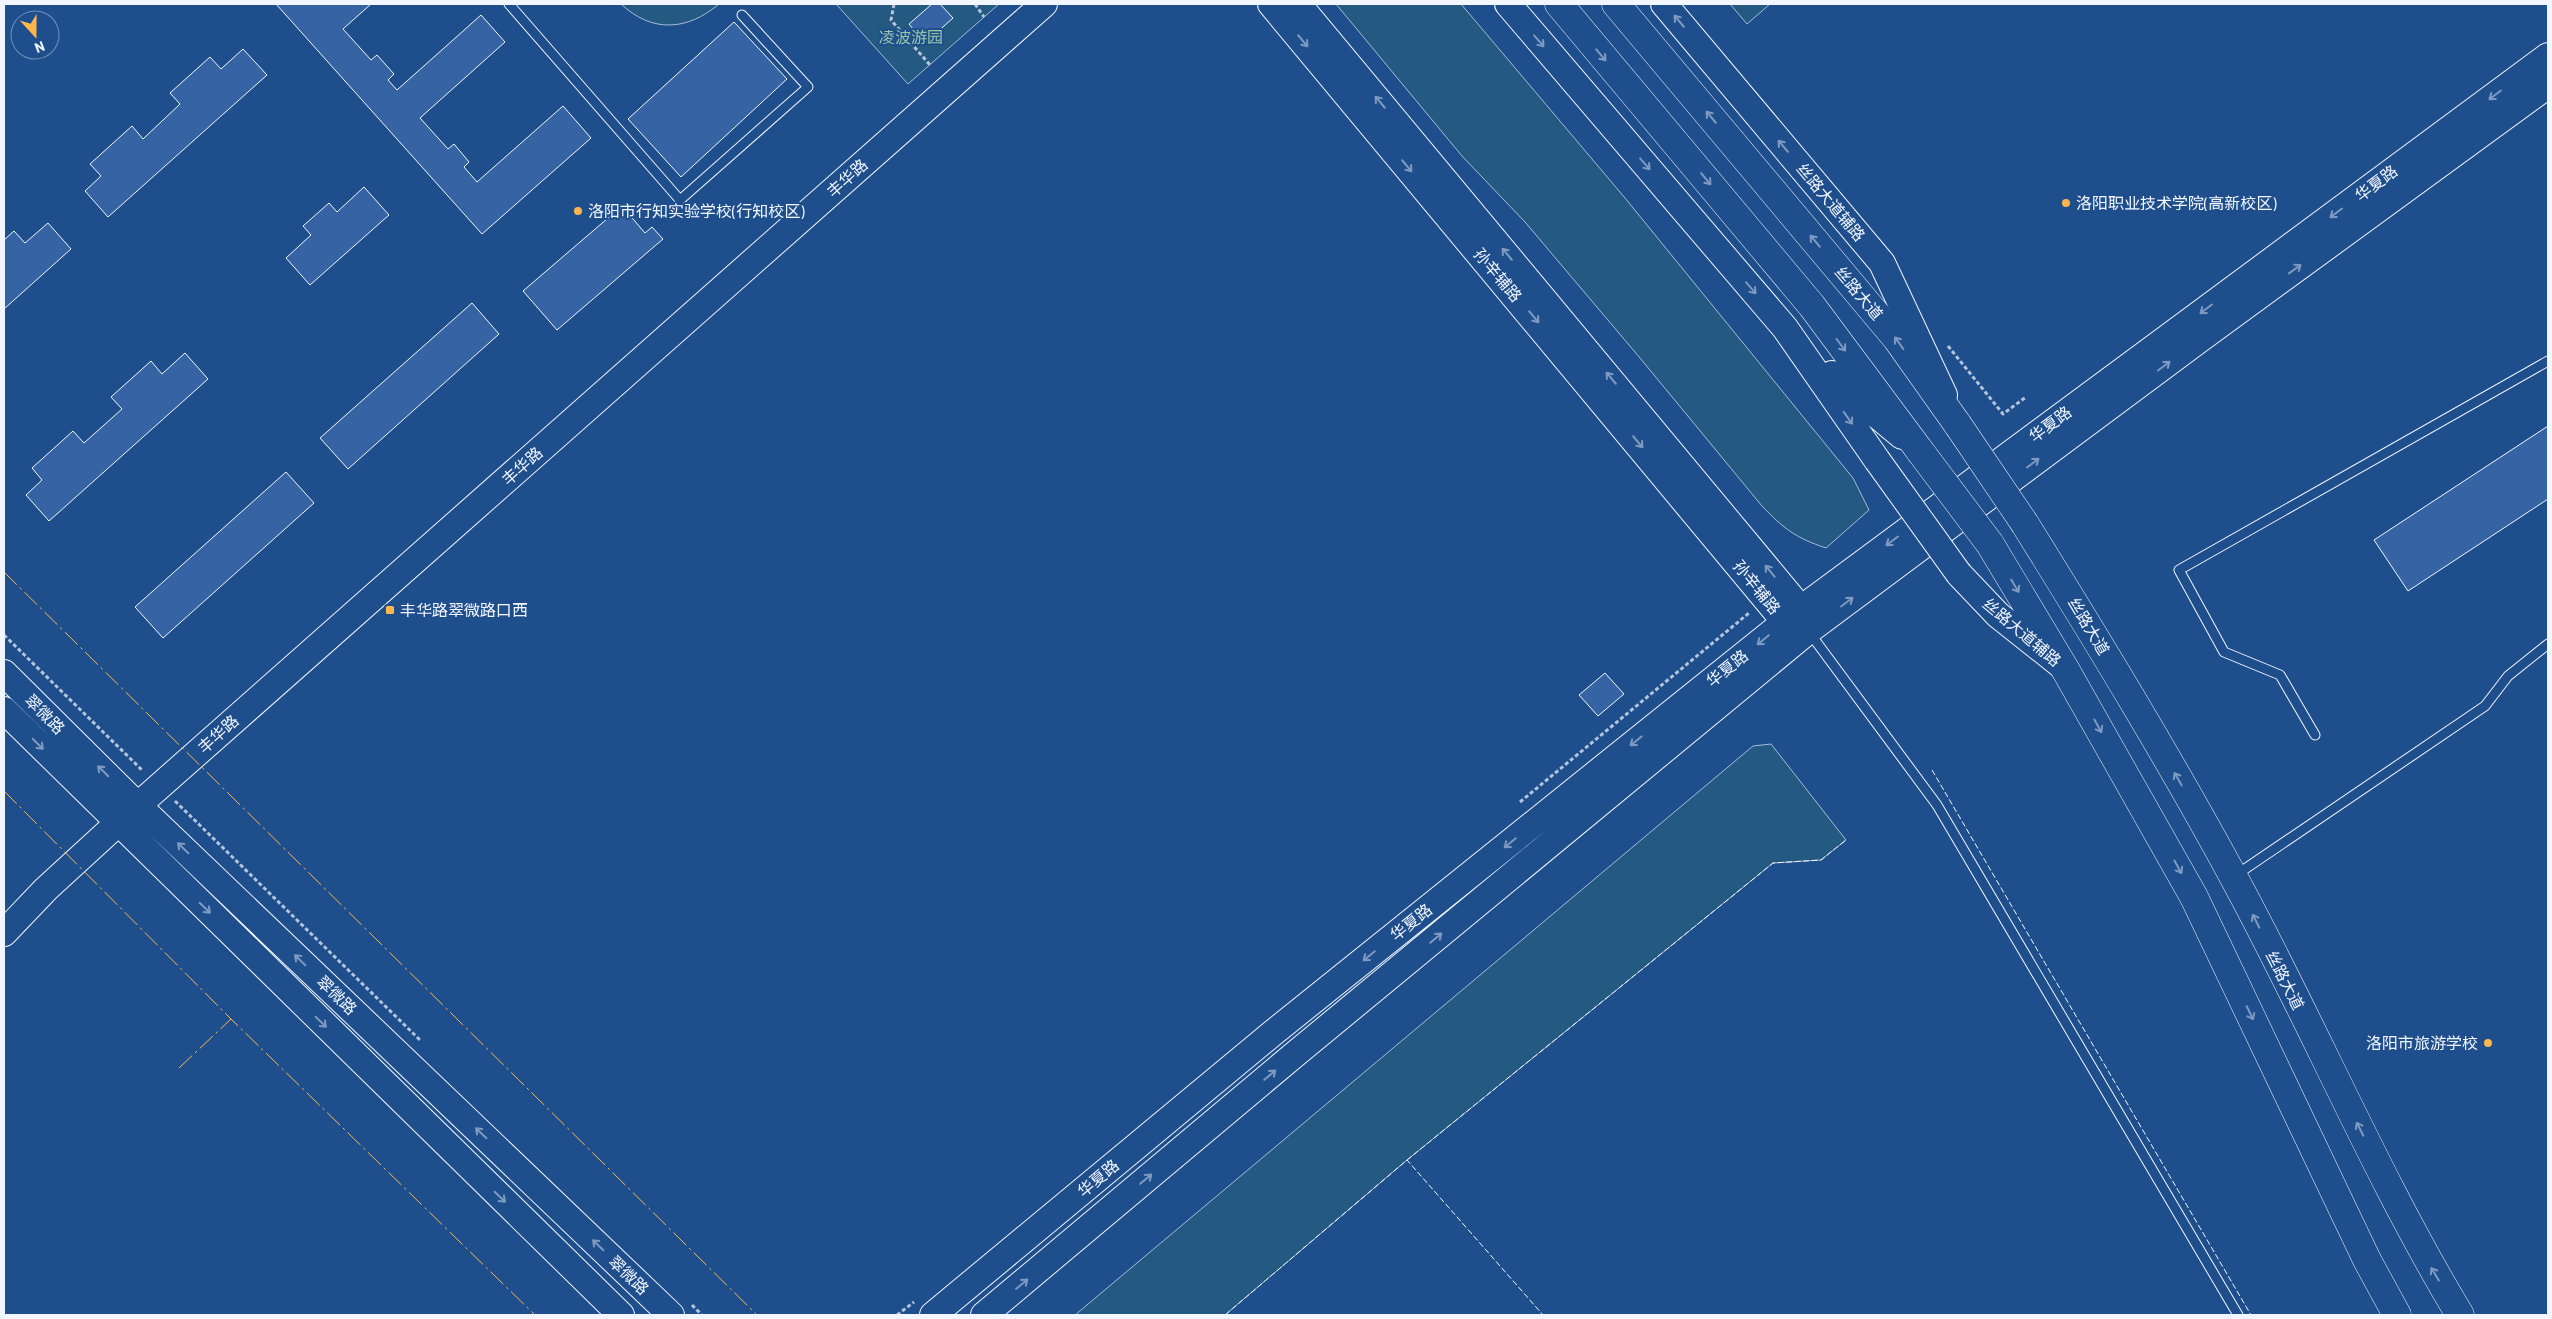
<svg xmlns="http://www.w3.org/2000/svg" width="2552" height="1319" viewBox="0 0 2552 1319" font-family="Barlow,'Noto Sans SC',sans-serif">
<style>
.green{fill:#245a82;stroke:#a8bbd7}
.building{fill:#3563a3;stroke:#f2f6ff}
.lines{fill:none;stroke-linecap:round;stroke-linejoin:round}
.lane-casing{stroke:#f2f6ff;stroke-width:11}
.secondary-casing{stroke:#f2f6ff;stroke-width:28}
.highway-casing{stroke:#f2f6ff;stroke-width:29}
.path{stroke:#b3c4dc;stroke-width:3;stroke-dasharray:4 2.5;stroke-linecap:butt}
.lane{stroke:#1f4e8c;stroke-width:9}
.secondary{stroke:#1f4e8c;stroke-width:26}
.highway{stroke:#1f4e8c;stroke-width:28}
.secondary-bridge-casing{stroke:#f2f6ff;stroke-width:28;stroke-linecap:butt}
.highway-bridge-casing{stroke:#f2f6ff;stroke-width:29;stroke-linecap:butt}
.secondary-bridge{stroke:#1f4e8c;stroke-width:26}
.highway-bridge{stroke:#1f4e8c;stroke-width:28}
.fence{stroke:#f2f6ff;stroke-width:1;stroke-dasharray:6 2.5;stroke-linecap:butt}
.power{stroke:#ffb74d;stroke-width:1;stroke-dasharray:18 4 2.5 4;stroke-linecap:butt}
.oneway{stroke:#7e9ac0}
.poi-dot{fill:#ffb74d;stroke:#1f4e8c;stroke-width:2}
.labels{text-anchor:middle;stroke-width:4;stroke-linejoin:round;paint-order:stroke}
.park-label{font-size:16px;fill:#97c8a6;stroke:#1f4e8c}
.street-label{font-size:16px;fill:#f2f6ff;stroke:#1f4e8c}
.poi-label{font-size:16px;fill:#f2f6ff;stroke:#1f4e8c;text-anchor:start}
</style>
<rect width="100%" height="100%" fill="#1f4e8c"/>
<path class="green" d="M621,4H719C687,31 652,33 621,4Z
M836,4H999L908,84Z
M1336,4H1461L1625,198L1853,478L1869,510L1826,548C1796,538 1784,529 1762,506L1640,358L1525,222L1462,156Z
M1730,4H1770L1747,24Z
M1771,744L1846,840L1821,860L1773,863L1407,1160L1225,1315H1075L1753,746Z"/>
<path class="building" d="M276,4H371L343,29L371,60L377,55L394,74L388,80L397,90L481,15L505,42L420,118L448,149L454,144L469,162L464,167L477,182L563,106L591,138L482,234Z
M932,4H940L953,18L925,43L909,24Z
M734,22L787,79L681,177L628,119Z
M243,49L267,75L108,217L85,191L101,176L90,164L132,126L143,139L180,104L170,93L210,57L221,69Z
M364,187L389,215L310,285L286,258L311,235L303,226L329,203L337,212Z
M622,206L645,233L652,227L663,239L557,330L523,291Z
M48,223L71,249L4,309V240L14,231L25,243Z
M472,303L499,334L348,469L320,438Z
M185,353L208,379L49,521L26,495L42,480L32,468L73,431L84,443L122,409L111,397L151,361L162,374Z
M2548,426V499L2408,591L2374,540Z
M286,472L314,503L163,638L135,607Z
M1605,673L1624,694L1598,716L1579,695Z"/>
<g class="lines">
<g class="lane-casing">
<path id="lane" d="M509,4L680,200L808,87L742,15
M1809,632L1937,805L2238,1315
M2315,735L2280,675L2224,652L2179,570L2548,361
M2236,875L2485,706L2508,676L2548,644"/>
</g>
<g class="secondary-casing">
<path id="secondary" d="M1271,4L1785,622L1802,629
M1298,4L1801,609L1806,626
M1508,4L1785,328L1877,460
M1664,4L1882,263L1944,395
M1832,374L1855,397L1902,436
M1959,574L1998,615L2061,665
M4,673L127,795L671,1315
M4,710L621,1315
M4,933L46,889L118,823L1044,4
M933,1315L1274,1032L1801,609L2548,56
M984,1315L1294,1055L1808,631L2200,339L2548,85"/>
</g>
<g class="highway-casing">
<path id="highway" d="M1559,4L1812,306L1920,451
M1616,4L1897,339L1958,425
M2025,524C2097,640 2168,756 2233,876C2312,1021 2375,1174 2460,1315
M1990,544L2065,669L2194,897L2367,1260L2397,1315"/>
</g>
<path class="path" d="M894,4L891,20L930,65
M975,4L984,17
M1948,346L2003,414L2026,397
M4,635L143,771
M175,801L421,1041
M1520,802L1749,613
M692,1305L702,1315
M897,1315L914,1302"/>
<use href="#lane" class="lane"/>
<use href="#secondary" class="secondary"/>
<use href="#highway" class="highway"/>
<g class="secondary-bridge-casing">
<path id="secondary-bridge" d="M1877,460L1959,574"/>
</g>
<g class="highway-bridge-casing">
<path id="highway-bridge" d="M1958,425L2025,524
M1920,451L1990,544"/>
</g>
<use href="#secondary-bridge" class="secondary-bridge"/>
<use href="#highway-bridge" class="highway-bridge"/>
<path class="fence" d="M1932,770L2251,1315
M1407,1160L1773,863L1821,860L1846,840
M1225,1315L1407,1160L1543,1315"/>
<path class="power" d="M4,572L757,1315
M4,791L231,1019L535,1315
M179,1068L231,1019"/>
</g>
<defs><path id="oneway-shaft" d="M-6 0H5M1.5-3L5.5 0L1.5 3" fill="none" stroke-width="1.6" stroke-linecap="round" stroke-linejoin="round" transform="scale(1.25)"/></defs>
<g class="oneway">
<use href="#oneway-shaft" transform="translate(1679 21) rotate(-130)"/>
<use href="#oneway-shaft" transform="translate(1303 41) rotate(50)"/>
<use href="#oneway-shaft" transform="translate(1539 41) rotate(49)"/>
<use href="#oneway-shaft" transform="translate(1601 55) rotate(50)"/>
<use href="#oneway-shaft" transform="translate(2495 95) rotate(143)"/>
<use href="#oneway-shaft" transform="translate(1380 102) rotate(-130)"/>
<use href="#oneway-shaft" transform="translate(1711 117) rotate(-130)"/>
<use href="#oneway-shaft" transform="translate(1783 146) rotate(-130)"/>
<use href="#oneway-shaft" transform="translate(1645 164) rotate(49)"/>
<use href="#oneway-shaft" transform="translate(1407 166) rotate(50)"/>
<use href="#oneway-shaft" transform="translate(1706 179) rotate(50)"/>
<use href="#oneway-shaft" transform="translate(2336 213) rotate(143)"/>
<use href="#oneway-shaft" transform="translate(1815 241) rotate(-130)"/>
<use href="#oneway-shaft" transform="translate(1507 254) rotate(-130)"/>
<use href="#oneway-shaft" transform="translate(2295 269) rotate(-36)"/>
<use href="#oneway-shaft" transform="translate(1751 288) rotate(49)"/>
<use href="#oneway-shaft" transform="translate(2206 309) rotate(143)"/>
<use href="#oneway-shaft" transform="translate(1534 317) rotate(50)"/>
<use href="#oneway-shaft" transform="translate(1899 343) rotate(-126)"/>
<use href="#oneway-shaft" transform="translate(1841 345) rotate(53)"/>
<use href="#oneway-shaft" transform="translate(2164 366) rotate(-37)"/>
<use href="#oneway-shaft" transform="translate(1611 378) rotate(-130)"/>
<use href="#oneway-shaft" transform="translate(1848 418) rotate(55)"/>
<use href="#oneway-shaft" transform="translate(1638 442) rotate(50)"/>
<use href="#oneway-shaft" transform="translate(2033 463) rotate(-37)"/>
<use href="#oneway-shaft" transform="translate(1892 541) rotate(143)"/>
<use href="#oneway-shaft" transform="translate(1770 571) rotate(-129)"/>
<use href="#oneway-shaft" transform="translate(2015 586) rotate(59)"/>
<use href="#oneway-shaft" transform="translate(1847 602) rotate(-37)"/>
<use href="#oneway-shaft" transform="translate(1763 640) rotate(141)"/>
<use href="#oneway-shaft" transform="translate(2098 726) rotate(61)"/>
<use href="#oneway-shaft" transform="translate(1636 741) rotate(141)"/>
<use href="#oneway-shaft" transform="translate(38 744) rotate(45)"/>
<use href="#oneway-shaft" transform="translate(103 771) rotate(-135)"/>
<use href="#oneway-shaft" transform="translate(2178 779) rotate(-120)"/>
<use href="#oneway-shaft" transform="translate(1510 843) rotate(141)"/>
<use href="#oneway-shaft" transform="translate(183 848) rotate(-136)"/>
<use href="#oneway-shaft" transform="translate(2178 867) rotate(61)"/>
<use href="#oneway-shaft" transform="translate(205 908) rotate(44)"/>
<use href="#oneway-shaft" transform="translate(2256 921) rotate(-117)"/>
<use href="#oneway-shaft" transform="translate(1436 938) rotate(-40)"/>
<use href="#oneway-shaft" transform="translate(1369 956) rotate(141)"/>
<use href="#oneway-shaft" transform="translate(300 960) rotate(-136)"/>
<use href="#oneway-shaft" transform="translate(2250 1013) rotate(64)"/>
<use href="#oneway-shaft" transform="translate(321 1022) rotate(44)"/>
<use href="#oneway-shaft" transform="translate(1270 1075) rotate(-40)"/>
<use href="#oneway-shaft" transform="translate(2360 1129) rotate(-117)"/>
<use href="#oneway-shaft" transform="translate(481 1133) rotate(-136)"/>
<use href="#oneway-shaft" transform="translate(1146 1179) rotate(-40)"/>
<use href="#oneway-shaft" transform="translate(500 1197) rotate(44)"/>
<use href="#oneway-shaft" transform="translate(598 1245) rotate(-136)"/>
<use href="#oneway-shaft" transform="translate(2435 1274) rotate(-121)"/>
<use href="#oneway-shaft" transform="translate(1022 1284) rotate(-40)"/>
</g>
<g class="poi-dot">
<circle cx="2066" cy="203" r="5"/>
<circle cx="578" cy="211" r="5"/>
<rect x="385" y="605" width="10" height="10" rx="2.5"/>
<circle cx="2488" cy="1043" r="5"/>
</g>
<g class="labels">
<g class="park-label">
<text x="911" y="43">凌波游园</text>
</g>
<g class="street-label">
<text transform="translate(847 178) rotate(-42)" y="6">丰华路</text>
<text transform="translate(2376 183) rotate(-37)" y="6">华夏路</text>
<text transform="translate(1831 202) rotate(50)" y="6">丝路大道辅路</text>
<text transform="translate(1498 275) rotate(50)" y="6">孙辛辅路</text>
<text transform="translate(1859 293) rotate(50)" y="6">丝路大道</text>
<text transform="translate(2050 424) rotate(-37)" y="6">华夏路</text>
<text transform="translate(522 466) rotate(-42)" y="6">丰华路</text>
<text transform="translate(1757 587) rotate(51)" y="6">孙辛辅路</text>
<text transform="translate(2089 626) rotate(59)" y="6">丝路大道</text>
<text transform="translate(2022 632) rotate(40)" y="6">丝路大道辅路</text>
<text transform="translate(1727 668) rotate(-39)" y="6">华夏路</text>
<text transform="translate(45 714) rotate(45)" y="6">翠微路</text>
<text transform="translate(218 734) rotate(-42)" y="6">丰华路</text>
<text transform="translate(1411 922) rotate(-39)" y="6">华夏路</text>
<text transform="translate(2285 980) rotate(63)" y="6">丝路大道</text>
<text transform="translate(337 995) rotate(44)" y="6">翠微路</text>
<text transform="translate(1098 1178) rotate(-40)" y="6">华夏路</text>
<text transform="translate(629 1275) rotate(44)" y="6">翠微路</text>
</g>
<g class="poi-label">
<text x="2076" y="209">洛阳职业技术学院(高新校区)</text>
<text x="588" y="217">洛阳市行知实验学校(行知校区)</text>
<text x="400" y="616">丰华路翠微路口西</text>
<text x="2478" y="1049" text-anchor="end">洛阳市旅游学校</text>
</g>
</g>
<rect width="2552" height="1319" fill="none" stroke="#f2f6ff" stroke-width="10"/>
<g transform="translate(35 35) rotate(159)"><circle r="24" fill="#1f4e8c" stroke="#7391ba"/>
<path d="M0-4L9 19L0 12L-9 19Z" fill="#ffb74d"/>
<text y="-8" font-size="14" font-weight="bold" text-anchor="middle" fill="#f2f6ff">N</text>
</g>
</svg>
